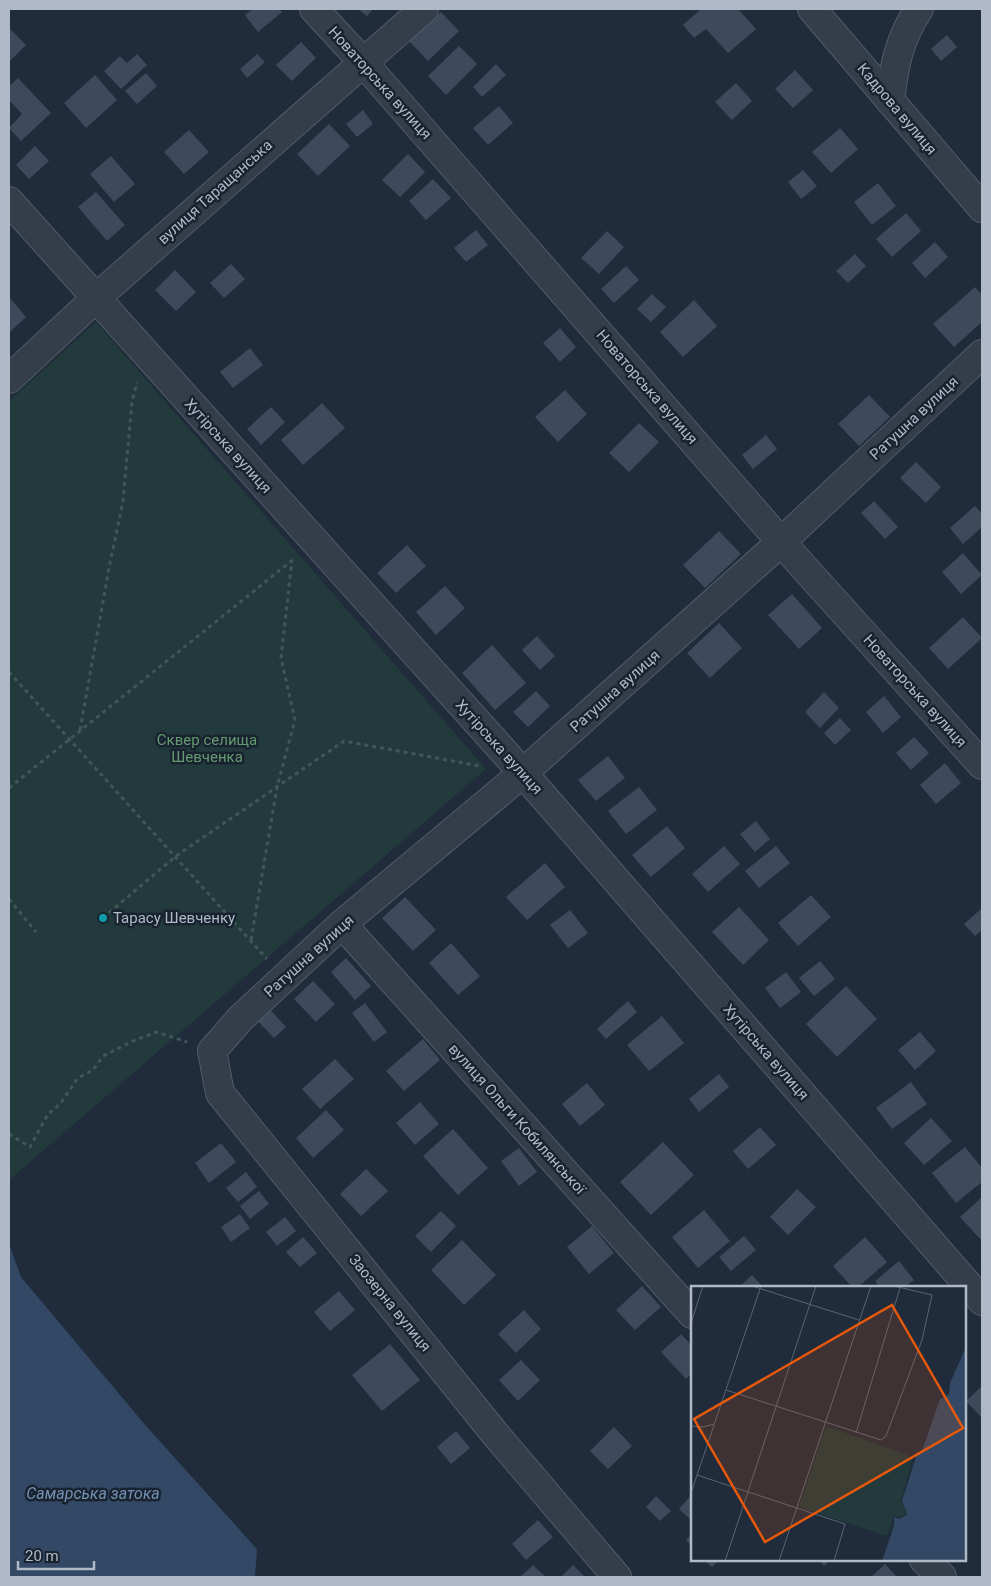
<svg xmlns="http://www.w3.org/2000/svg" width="991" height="1586" viewBox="0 0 991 1586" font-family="Roboto,sans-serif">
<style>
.green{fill:#223a3c}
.water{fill:#324864}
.building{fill:#3c4a5b}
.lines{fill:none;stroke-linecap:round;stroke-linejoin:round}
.minor-casing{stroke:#525c69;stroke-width:30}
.path{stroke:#405759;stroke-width:3;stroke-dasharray:4 4;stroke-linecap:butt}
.minor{stroke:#343e4b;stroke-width:28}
.culture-dot{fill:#0f9aa8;stroke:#192330;stroke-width:2}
.labels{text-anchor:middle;stroke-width:5;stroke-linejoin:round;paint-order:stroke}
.street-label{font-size:15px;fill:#afb9c7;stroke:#192330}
.park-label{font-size:15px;fill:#659a70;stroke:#192330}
.poi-label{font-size:15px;fill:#afb9c7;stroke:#192330;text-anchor:start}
.water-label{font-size:16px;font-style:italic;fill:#7490b2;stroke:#192330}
.inset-road{fill:none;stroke:#596473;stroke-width:1}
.view{fill:#e8590c;fill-opacity:0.15;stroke:#e8590c;stroke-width:2.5}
.inset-edge{fill:none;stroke:#afb9c7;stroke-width:2.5}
</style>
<rect width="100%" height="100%" fill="#202c3b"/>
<path class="green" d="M96,322L486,769L9,1180V401Z"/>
<path class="water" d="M9,1244L21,1277L146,1426L257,1549L255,1577H9Z"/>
<path class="building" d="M253,9H279L282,12L258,32L245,15Z
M358,9H373L367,16Z
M701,9H738L756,29L728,53L706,29L694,38L683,25Z
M441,12L459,31L428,61L409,41Z
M9,28L26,45L9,62Z
M947,35L957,47L941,61L931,49Z
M301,42L316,58L292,81L276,65Z
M459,46L477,64L446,95L428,76Z
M137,54L147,65L121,89L104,71L120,56L127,63Z
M257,54L265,62L247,78L240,69Z
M496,64L506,75L482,97L473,87Z
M795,70L813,90L793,108L775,89Z
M146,73L157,86L137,104L125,91Z
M95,75L117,100L86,128L64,103Z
M18,78L51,113L21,141L9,128L22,114L9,100V86Z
M736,83L752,101L732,120L715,102Z
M499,106L513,123L488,145L473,128Z
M363,110L373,124L357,137L346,124Z
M329,124L350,146L318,176L297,154Z
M840,128L858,149L831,173L812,152Z
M189,130L209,152L184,174L164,152Z
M35,146L49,161L29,179L16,165Z
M408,154L425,172L400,197L382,180Z
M111,156L135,184L114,202L90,174Z
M803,170L817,186L801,199L788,182Z
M433,179L451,198L426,220L409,201Z
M878,183L896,206L872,225L854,202Z
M96,192L125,225L107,241L78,207Z
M906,213L921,231L892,257L876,239Z
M476,230L488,245L466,262L454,248Z
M607,231L624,247L599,274L581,258Z
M935,242L948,257L925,278L912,263Z
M855,254L866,266L848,283L836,271Z
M231,264L245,279L224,298L210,283Z
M626,266L639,280L614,303L601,289Z
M175,270L196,292L176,311L155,290Z
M975,287L982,295V322L954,347L933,324Z
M652,294L666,307L651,322L637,309Z
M9,297L26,317L9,333Z
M694,300L717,326L683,357L660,332Z
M560,328L576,347L560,362L543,343Z
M250,348L263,365L233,388L220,372Z
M565,390L587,414L558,442L535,417Z
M869,395L890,417L859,446L838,424Z
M322,403L345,428L303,465L281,440Z
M271,407L285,422L261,445L247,429Z
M639,423L659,442L629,472L609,453Z
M766,435L777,449L753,469L742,455Z
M916,462L941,487L926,503L900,478Z
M874,501L898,527L885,539L861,513Z
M975,506L982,514V527L963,544L950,528Z
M719,531L741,554L705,588L683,565Z
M407,545L426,566L396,593L377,573Z
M963,553L982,575L961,594L942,572Z
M445,586L465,608L436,635L416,612Z
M792,594L822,628L799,649L768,615Z
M963,617L982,638L948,669L929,648Z
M719,623L742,648L710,678L687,653Z
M537,636L555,656L540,670L522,650Z
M492,645L526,683L495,710L462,673Z
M536,691L550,706L528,727L513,712Z
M824,692L839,708L820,728L805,712Z
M884,696L901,717L883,733L866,712Z
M840,718L851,730L835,745L824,733Z
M914,737L929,753L911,770L896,753Z
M608,756L625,778L596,801L578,780Z
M945,763L961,783L936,804L920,785Z
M639,787L657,810L626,834L608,811Z
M756,821L770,839L755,852L740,834Z
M667,826L685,848L651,877L632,855Z
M724,846L740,864L708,892L692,874Z
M776,846L790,863L759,888L745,871Z
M545,863L565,887L527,920L506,897Z
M811,895L831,917L798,946L778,923Z
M405,897L436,930L413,951L382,918Z
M739,907L769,940L743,965L712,932Z
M982,908V930L975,936L964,924Z
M570,910L588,933L568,948L550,925Z
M451,943L480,976L458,995L429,963Z
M346,958L371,986L355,1000L331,972Z
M820,961L835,979L814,996L799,978Z
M786,972L801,992L780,1008L765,988Z
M313,981L335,1004L316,1022L294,999Z
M846,986L877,1019L837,1057L806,1024Z
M628,1001L637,1012L606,1039L597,1029Z
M263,1002L286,1027L274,1038L251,1014Z
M365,1003L387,1032L374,1042L352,1013Z
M662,1016L684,1043L649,1071L627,1045Z
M920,1032L936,1051L915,1070L898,1050Z
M423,1039L440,1060L404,1091L386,1071Z
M335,1059L354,1079L320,1109L302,1089Z
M719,1074L729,1087L699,1112L689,1099Z
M911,1082L927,1104L892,1129L876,1108Z
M587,1083L605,1105L580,1126L562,1104Z
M420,1102L439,1124L415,1145L396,1123Z
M326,1110L344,1130L313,1158L296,1138Z
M931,1118L952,1141L924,1165L904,1143Z
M760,1127L776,1145L748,1169L733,1151Z
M453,1129L488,1168L458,1195L423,1156Z
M663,1142L694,1175L651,1215L620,1182Z
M221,1143L236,1162L209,1183L195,1163Z
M965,1147L982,1168V1182L956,1203L932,1173Z
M519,1148L537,1172L519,1186L501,1161Z
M366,1169L388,1191L361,1216L340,1194Z
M246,1172L257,1187L238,1202L226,1188Z
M797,1189L816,1207L788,1235L770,1217Z
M259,1191L269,1204L250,1219L240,1206Z
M982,1197V1241L960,1217Z
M704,1210L730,1241L698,1268L672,1237Z
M441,1211L456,1226L431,1252L415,1236Z
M240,1214L250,1228L231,1242L221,1227Z
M285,1217L296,1231L277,1246L266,1232Z
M592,1226L614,1253L589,1274L567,1247Z
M744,1236L756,1250L731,1271L719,1257Z
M303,1237L317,1253L300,1267L286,1252Z
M865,1237L887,1262L858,1287H852L833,1266Z
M462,1240L496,1275L464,1305L431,1270Z
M899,1261L914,1280L905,1287H880L875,1281Z
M752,1275L763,1287H739Z
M642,1286L661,1307L635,1330L616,1310Z
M339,1291L355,1310L330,1331L314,1312Z
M524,1310L541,1329L516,1353L498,1334Z
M681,1334L692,1346V1373L686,1379L661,1352Z
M390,1344L420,1380L382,1411L352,1375Z
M521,1360L540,1380L518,1401L499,1380Z
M982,1386V1418L966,1401Z
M614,1427L632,1446L608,1469L590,1451Z
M456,1431L470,1448L451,1464L437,1447Z
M692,1494V1521L679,1509Z
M656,1496L671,1511L660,1521L646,1507Z
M538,1520L553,1537L526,1560L512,1544Z
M692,1534V1547L686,1540Z
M704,1560H719L712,1567Z
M819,1560H830L824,1566Z
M885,1564L897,1577H871Z
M533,1565L545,1576L520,1577Z
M573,1565L585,1577H561Z"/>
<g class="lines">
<g class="minor-casing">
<path id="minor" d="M314,9L362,61L781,542L982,765
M812,9L982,208
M890,101C894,66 899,39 919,9
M9,201L523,773L982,1301
M9,379L96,298L424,9
M342,924L692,1314
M924,1560L942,1577
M617,1577L496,1435L220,1093L212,1051L240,1019L342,924L523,773L781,542L982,354"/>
</g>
<path class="path" d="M9,672L267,959
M80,730L109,568L123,501L132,402L137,382
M9,788L295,558
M9,899L36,932
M103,918L176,856L344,741L480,766
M251,940L277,787L295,720L281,658L292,560
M9,1134L30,1147L48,1114L60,1104L78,1078L93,1070L103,1056L135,1040L157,1032L187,1042"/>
<use href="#minor" class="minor"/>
</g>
<circle class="culture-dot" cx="103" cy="918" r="5"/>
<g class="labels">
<g class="street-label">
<text transform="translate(380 83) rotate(48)" y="5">Новаторська вулиця</text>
<text transform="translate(897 109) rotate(50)" y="5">Кадрова вулиця</text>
<text transform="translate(215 192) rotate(-42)" y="5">вулиця Таращанська</text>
<text transform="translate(647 387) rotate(49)" y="5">Новаторська вулиця</text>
<text transform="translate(914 418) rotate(-43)" y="5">Ратушна вулиця</text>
<text transform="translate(228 446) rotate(48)" y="5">Хутірська вулиця</text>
<text transform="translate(615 691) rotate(-42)" y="5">Ратушна вулиця</text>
<text transform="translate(915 691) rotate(48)" y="5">Новаторська вулиця</text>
<text transform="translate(499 747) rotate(48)" y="5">Хутірська вулиця</text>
<text transform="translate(309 956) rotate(-42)" y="5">Ратушна вулиця</text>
<text transform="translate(766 1052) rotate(49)" y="5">Хутірська вулиця</text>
<text transform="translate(517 1119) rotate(48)" y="5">вулиця Ольги Кобилянської</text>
<text transform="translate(390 1303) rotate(51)" y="5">Заозерна вулиця</text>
</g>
<g class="park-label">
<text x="207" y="745">Сквер селища<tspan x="207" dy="17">Шевченка</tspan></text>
</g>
<g class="poi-label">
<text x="113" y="923">Тарасу Шевченку</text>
</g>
<g class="water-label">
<text x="93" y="1499">Самарська затока</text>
</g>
</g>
<g transform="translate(691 1286)">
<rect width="275" height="275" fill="#202c3b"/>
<path d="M135,140L222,171L210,215L215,227L209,232L203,229L196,250L108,221Z" fill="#223a3c"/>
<path d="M275,61V275H191L203,240V231L209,233L216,228L211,215L225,171L232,162L249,113L258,108L259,97Z" fill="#324864"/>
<path class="inset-road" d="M61,0L168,34M0,37L12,0M35,104L190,154L195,150L231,54L241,9L203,0M0,140L12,141L23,138M6,141L16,155M165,147L209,2M6,189L154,238L143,275M0,207L70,0M34,275L125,0M88,275L180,0"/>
<path class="view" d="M201,19L272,142L74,256L3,133Z"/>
<rect width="275" height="275" class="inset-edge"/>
</g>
<rect width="991" height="1586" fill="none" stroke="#afb9c7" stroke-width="20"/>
<path d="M18 1561v8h76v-8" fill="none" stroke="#afb9c7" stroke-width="2.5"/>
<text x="25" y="1561" font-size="15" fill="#afb9c7" stroke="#192330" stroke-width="4" paint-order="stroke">20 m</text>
</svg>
